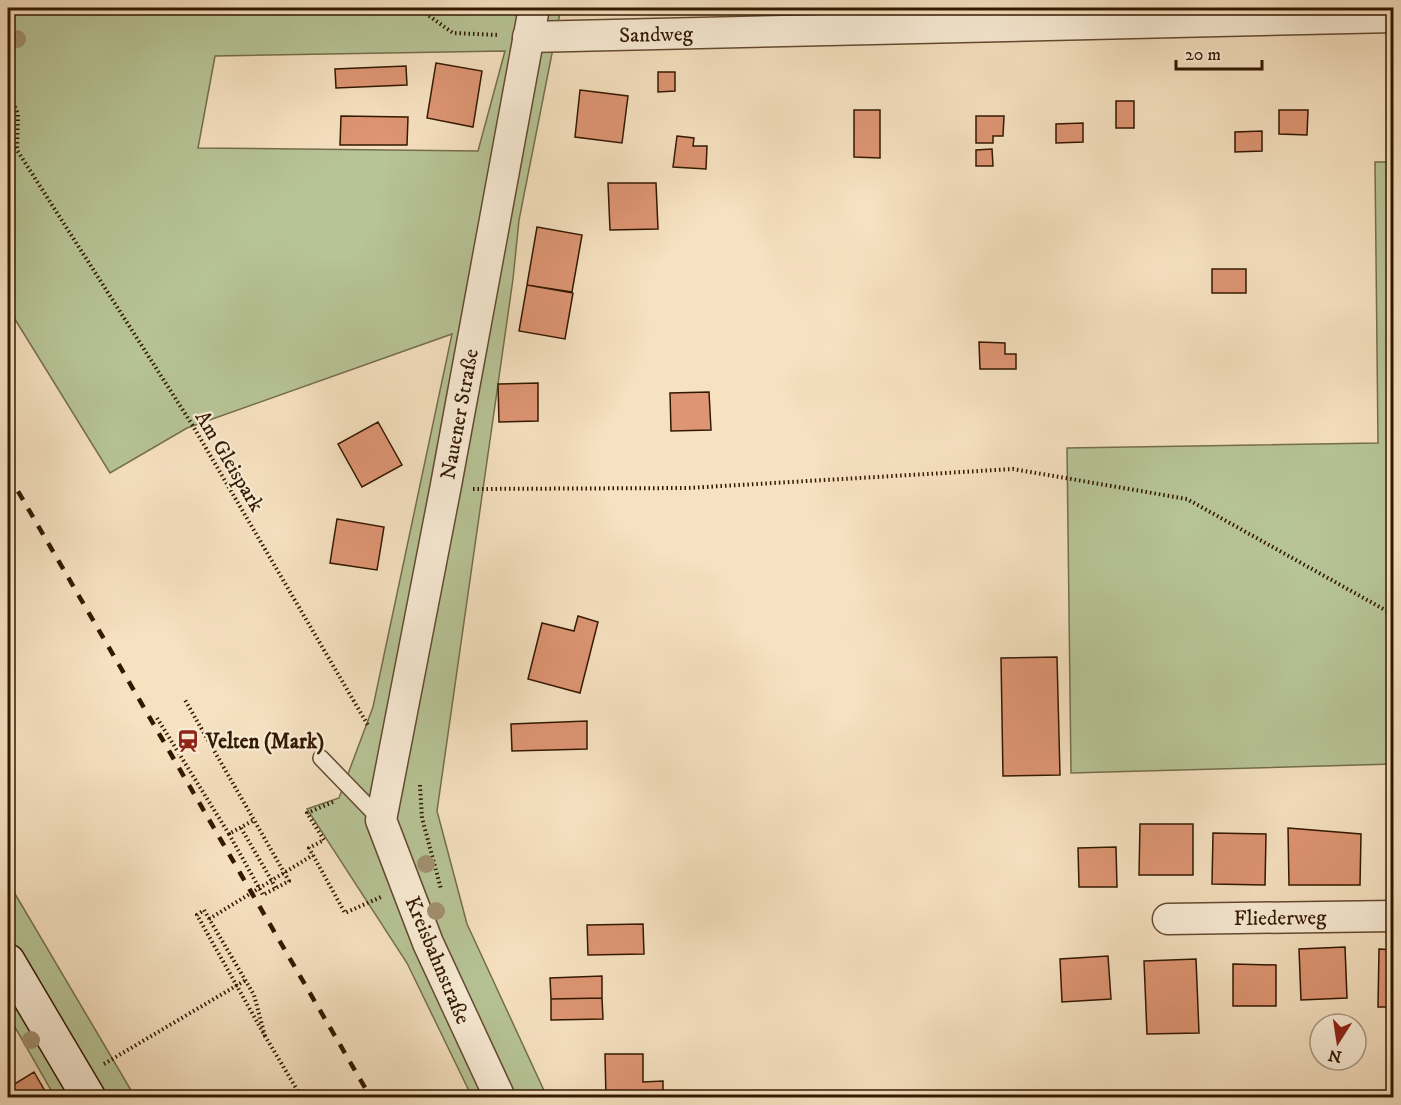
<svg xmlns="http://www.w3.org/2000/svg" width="1401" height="1105" viewBox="0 0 1401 1105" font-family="'IM FELL DW Pica',serif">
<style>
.green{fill:#b7c496;stroke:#756e4b;stroke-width:1.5;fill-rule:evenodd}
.building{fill:#de9573;stroke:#331800;stroke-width:1.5}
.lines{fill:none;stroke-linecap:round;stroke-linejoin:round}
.lane-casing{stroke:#644a30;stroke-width:18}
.street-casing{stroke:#644a30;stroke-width:33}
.secondary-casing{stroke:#331800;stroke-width:36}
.path{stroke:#331800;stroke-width:4;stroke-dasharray:1.5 3;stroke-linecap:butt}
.lane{stroke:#f9ecd6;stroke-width:15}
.street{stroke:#f9ecd6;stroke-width:30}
.secondary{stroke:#f9ecd6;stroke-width:33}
.rail{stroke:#331800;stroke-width:4.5;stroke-dasharray:10 10;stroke-linecap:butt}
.path-bridge{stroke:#331800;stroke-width:4;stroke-dasharray:1.5 3;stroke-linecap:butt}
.tree{fill:#a18f6f}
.labels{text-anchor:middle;stroke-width:4.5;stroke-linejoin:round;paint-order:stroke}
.street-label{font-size:21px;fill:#331800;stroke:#f9ecd6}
.poi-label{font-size:21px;font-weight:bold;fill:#331800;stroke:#f9ecd6;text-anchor:start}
</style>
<rect width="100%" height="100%" fill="#f6e1c0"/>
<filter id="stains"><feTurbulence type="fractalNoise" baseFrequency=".00333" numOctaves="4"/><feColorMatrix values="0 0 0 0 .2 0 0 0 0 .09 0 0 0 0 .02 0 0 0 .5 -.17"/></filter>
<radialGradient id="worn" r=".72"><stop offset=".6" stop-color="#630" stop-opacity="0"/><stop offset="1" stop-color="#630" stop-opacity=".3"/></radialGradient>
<path class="green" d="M8,8H561L519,220L513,279L437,811L467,924L547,1097H472L407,963L307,809L339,798L373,707L452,334L187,428L110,473L8,308ZM505,51L478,151L198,148L215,56Z
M1375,162H1394L1393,764L1071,773L1067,448L1378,443Z
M8,882L135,1097H55L8,1015Z"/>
<path class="building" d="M436,63L482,71L473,127L427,118Z
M406,66L407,85L336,88L335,69Z
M658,72H675V91L658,92Z
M580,90L628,96L622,143L575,137Z
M1116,101H1134V128H1116Z
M854,110H880V158L854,157Z
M1279,110H1308L1307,135L1279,134Z
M341,116L408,117L407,145H340Z
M976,116H1004L1003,136H993V143H976Z
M1083,123V142L1056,143V124Z
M1262,131V151L1235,152V132Z
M677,136L694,138L693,146H707L706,169L673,167Z
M992,149L993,166H976V150Z
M608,183H656L658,229L610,230Z
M537,227L582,235L572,292L527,285Z
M1212,269H1246V293H1212Z
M527,285L573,293L565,339L519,331Z
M979,342L1005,343V354H1016V369H980Z
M538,383V421L499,422L498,384Z
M709,392L711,430L671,431L670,393Z
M378,422L402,465L362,487L338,444Z
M337,519L384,527L377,570L330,563Z
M578,616L598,622L580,693L528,679L542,623L574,631Z
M1057,657L1060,775L1003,776L1001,658Z
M587,721V749L512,751L511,724Z
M1140,824H1193V875H1139Z
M1288,828L1361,834L1360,885H1289Z
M1213,833L1266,834L1265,885L1212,884Z
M1116,847L1117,887H1079L1078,848Z
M643,924L644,954L588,955L587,925Z
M1345,947L1347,998L1301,1000L1299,949Z
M1379,949L1394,950V1007H1378Z
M1108,956L1111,999L1062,1002L1060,959Z
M1196,959L1199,1033L1147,1034L1144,961Z
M1233,964L1276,965V1006H1233Z
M602,976V998L551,999L550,978Z
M602,998L603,1019L551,1020V999Z
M605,1054H643V1082L663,1081V1098H606Z
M34,1072L49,1098H8V1088Z"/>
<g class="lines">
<g class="lane-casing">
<path id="lane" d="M321,758L381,820"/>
</g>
<g class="street-casing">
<g id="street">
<path id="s1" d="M528,37L1394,17"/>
<path id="s2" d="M1168,919L1394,916"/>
<path id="s3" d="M500,1098L428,943L381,820L446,485L534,8"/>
</g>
</g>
<g class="secondary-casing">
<path id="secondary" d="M8,961L89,1098"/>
</g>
<path class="path" d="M418,8L453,33L499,35
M8,90L18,114L17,150
M8,136L193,426L369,727
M473,489L688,488L1013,469L1187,499L1394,615
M157,718L229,834L254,820L185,700
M420,785L422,818L441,889
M333,802L307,813L324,840L309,848L345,913L381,897
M241,828L276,888
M229,834L263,895L289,881L254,820
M265,1036L254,995L204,910L197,915L265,1036L302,1098
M104,1064L246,980"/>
<use href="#lane" class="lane"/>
<use href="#street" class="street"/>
<use href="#secondary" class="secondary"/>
<path class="rail" d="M8,474L371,1098"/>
<path class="path-bridge" d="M209,919L313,855"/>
</g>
<g class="tree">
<circle cx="17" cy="39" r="9"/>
<circle cx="426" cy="864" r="9"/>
<circle cx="436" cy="911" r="9"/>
<circle cx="31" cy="1040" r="9"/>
</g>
<defs>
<g id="station-bare" transform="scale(1.8)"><path d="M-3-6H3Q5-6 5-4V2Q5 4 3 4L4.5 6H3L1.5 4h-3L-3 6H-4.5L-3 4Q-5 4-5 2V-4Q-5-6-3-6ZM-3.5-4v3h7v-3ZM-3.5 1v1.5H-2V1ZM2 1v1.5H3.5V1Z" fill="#8f2418" stroke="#f9ecd6" stroke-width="2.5" paint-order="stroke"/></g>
</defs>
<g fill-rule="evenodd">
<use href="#station-bare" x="188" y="741"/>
</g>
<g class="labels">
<g class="street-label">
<text dy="7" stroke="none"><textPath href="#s1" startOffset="128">Sandweg</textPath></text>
<text dy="7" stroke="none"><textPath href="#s3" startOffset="716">Nauener Straße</textPath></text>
<text transform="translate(230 461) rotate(59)" y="7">Am Gleispark</text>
<text dy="7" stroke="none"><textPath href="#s2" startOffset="112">Fliederweg</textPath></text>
<text transform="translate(438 960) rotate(67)" y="7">Kreisbahnstraße</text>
</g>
<g class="poi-label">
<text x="206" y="748">Velten (Mark)</text>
</g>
</g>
<rect width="1401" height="1105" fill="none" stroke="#f6e1c0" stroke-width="30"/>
<rect x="9" y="9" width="1383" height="1087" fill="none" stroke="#331800" stroke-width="3"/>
<rect x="15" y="15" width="1371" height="1075" fill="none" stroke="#331800" stroke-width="1.5"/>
<g transform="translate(1338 1042) rotate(192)"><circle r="28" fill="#f9ecd6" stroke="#aa9780" stroke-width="1.5"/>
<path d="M0-4.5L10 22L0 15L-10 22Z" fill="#8f2418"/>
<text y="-9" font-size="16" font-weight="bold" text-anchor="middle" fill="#331800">N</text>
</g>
<path d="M1176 60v9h86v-9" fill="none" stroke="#331800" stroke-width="3"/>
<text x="1185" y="60" font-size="18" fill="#331800" stroke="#f9ecd6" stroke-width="4.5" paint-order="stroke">20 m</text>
<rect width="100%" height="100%" filter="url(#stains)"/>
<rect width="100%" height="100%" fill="url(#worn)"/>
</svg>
